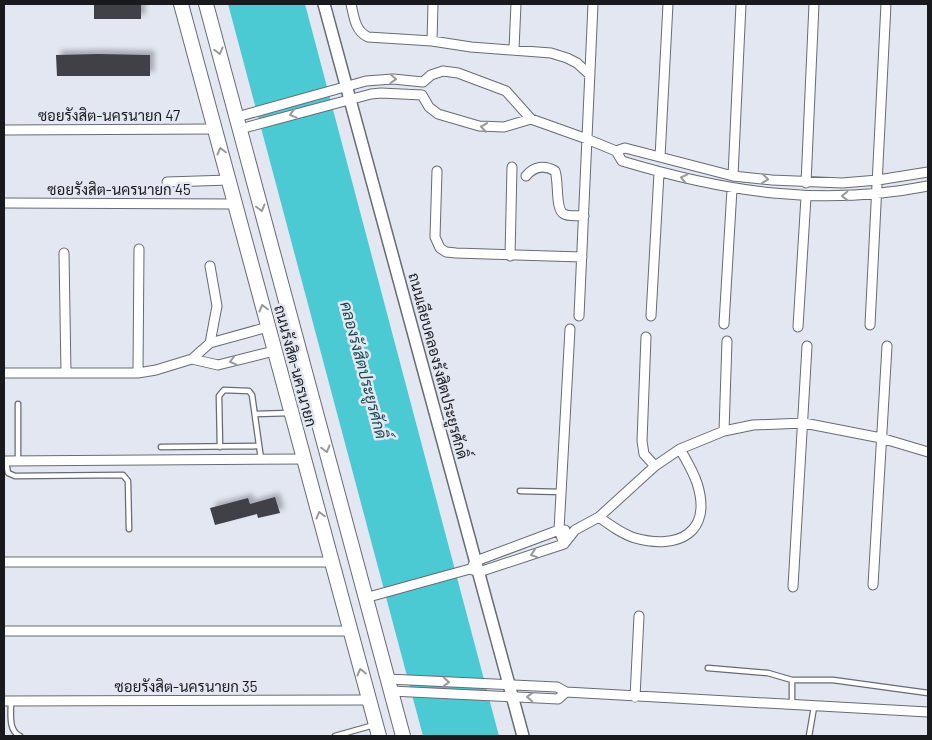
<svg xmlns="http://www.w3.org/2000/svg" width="932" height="740" viewBox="0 0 932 740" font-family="Barlow,Sarabun,sans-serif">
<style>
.water{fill:#4bcad3}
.building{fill:#404048;filter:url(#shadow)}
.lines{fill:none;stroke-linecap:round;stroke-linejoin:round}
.service-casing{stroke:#676b73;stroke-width:7}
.minor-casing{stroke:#676b73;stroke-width:11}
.tertiary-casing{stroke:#676b73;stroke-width:14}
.primary-casing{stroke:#676b73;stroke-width:16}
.service{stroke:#fff;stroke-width:4.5}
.minor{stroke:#fff;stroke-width:9}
.tertiary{stroke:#fff;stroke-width:11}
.primary{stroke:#fff;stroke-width:14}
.oneway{stroke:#98989a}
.labels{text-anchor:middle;stroke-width:5;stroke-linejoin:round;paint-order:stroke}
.street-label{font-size:15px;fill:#191a1e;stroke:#e3e7f1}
.water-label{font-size:16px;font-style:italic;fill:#134b4f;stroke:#e3e7f1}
</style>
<defs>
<filter id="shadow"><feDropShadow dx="4.5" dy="-4.5" stdDeviation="2.5" flood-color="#0004"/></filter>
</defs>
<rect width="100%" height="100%" fill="#e3e7f1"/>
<path class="water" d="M228,4H305L499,736H423Z"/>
<path class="building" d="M94,4H141V19H94Z
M98,54L150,55V76H57L56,55Z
M275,497L280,513L258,518L257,514L215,525L210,508L248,498L250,504Z"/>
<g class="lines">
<g class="service-casing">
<path id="service" d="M255,414L290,413
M161,447L259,446
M220,447L219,396L224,390L249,391L252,395L261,459
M18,460V404
M6,461L8,473L15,476L123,475L128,481L129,529
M520,491L562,492
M708,668L768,673L792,680V705
M792,680H833L928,693
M11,701C11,713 8,731 20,736
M335,736L374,725
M809,736L814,707"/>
</g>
<g class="minor-casing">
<path id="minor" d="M351,4C354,17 355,31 368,37L432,41L471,47L551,53L567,58L577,63L590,75
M432,41L433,4
M514,49L516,4
M237,117L366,81L393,79L423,82L431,75L443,71L458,73L506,91L531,119L587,139L616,151L622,161C725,192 821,207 928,186
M240,129L371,94L381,93L422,95L429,107L438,114L479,126L504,127L531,119
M4,130L215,129
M616,151L625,148L733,176L772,180L842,183L878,180L928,172
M660,157L668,4
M437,171L435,237L440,248L446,252L456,253L582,257
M526,176C534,166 545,165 555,171C559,181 555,210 564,214C569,217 578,215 584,216
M733,176L741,4
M167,182L229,180
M806,183L814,4
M4,203L234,204
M64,253L66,373
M510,256L512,167
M210,266L217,306L210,343
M579,316L593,4
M651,316L659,173
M724,324L732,189
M870,325L886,4
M798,327L806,197
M646,337L642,441L644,454L655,466
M192,359L218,365L274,351
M4,373H138L156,370L192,359L210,343L268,327
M138,373L139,249
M724,431L727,341
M4,461L304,459
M599,517C610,525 622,534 635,538C678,550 713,533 697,483C693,471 686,460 680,449
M564,544L559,530L570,329
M4,562H333
M473,565L476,561L559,530H565
M873,585L887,346
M793,587L807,346
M365,598L470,569L479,572L564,544L575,530L599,517L655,466L680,449L724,431L753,425L804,423L881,438L928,452
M4,631H350
M388,679L557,687L566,692L928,712
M391,691L558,699L566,692
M635,697L639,616
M4,701L368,700"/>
</g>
<g class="tertiary-casing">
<path id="tertiary" d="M324,4L523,736"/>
</g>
<g class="primary-casing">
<path id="primary" d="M181,4L379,736
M206,4L403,736"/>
</g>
<use href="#service" class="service"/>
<use href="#minor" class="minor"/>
<use href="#tertiary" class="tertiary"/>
<use href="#primary" class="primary"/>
</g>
<defs><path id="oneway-chevron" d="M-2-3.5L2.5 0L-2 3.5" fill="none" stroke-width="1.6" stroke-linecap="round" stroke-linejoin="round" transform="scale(1.25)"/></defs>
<g class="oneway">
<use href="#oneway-chevron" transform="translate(219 51) rotate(75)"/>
<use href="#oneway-chevron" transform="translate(393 79) rotate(3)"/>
<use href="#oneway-chevron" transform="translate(293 114) rotate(165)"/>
<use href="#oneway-chevron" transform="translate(484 127) rotate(-172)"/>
<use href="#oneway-chevron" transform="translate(221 151) rotate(-105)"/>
<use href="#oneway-chevron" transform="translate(684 178) rotate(-167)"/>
<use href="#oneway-chevron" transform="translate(765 179) rotate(6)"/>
<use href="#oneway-chevron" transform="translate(845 196) rotate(179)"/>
<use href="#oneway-chevron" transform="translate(261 208) rotate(75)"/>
<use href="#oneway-chevron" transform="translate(263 308) rotate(-105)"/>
<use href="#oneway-chevron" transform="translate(233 361) rotate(166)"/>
<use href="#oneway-chevron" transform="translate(326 449) rotate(75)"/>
<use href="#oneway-chevron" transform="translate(320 515) rotate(-105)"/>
<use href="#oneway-chevron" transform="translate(534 554) rotate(162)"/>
<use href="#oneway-chevron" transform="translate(361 672) rotate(-104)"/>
<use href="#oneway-chevron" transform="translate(446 682) rotate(3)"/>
<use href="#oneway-chevron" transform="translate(530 697) rotate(-177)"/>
</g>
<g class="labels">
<g class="street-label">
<text x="109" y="121">ซอยรังสิต-นครนายก 47</text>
<text x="119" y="195">ซอยรังสิต-นครนายก 45</text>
<text transform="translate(295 366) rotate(75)" y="5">ถนนรังสิต-นครนายก</text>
<text transform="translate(438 366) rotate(75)" y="5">ถนนเลียบคลองรังสิตประยูรศักดิ์</text>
<text x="186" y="692">ซอยรังสิต-นครนายก 35</text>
</g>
<g class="water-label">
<text transform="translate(364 370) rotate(75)" y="6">คลองรังสิตประยูรศักดิ์</text>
</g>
</g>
<rect width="932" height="740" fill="none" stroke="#191a1e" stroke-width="10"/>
</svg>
